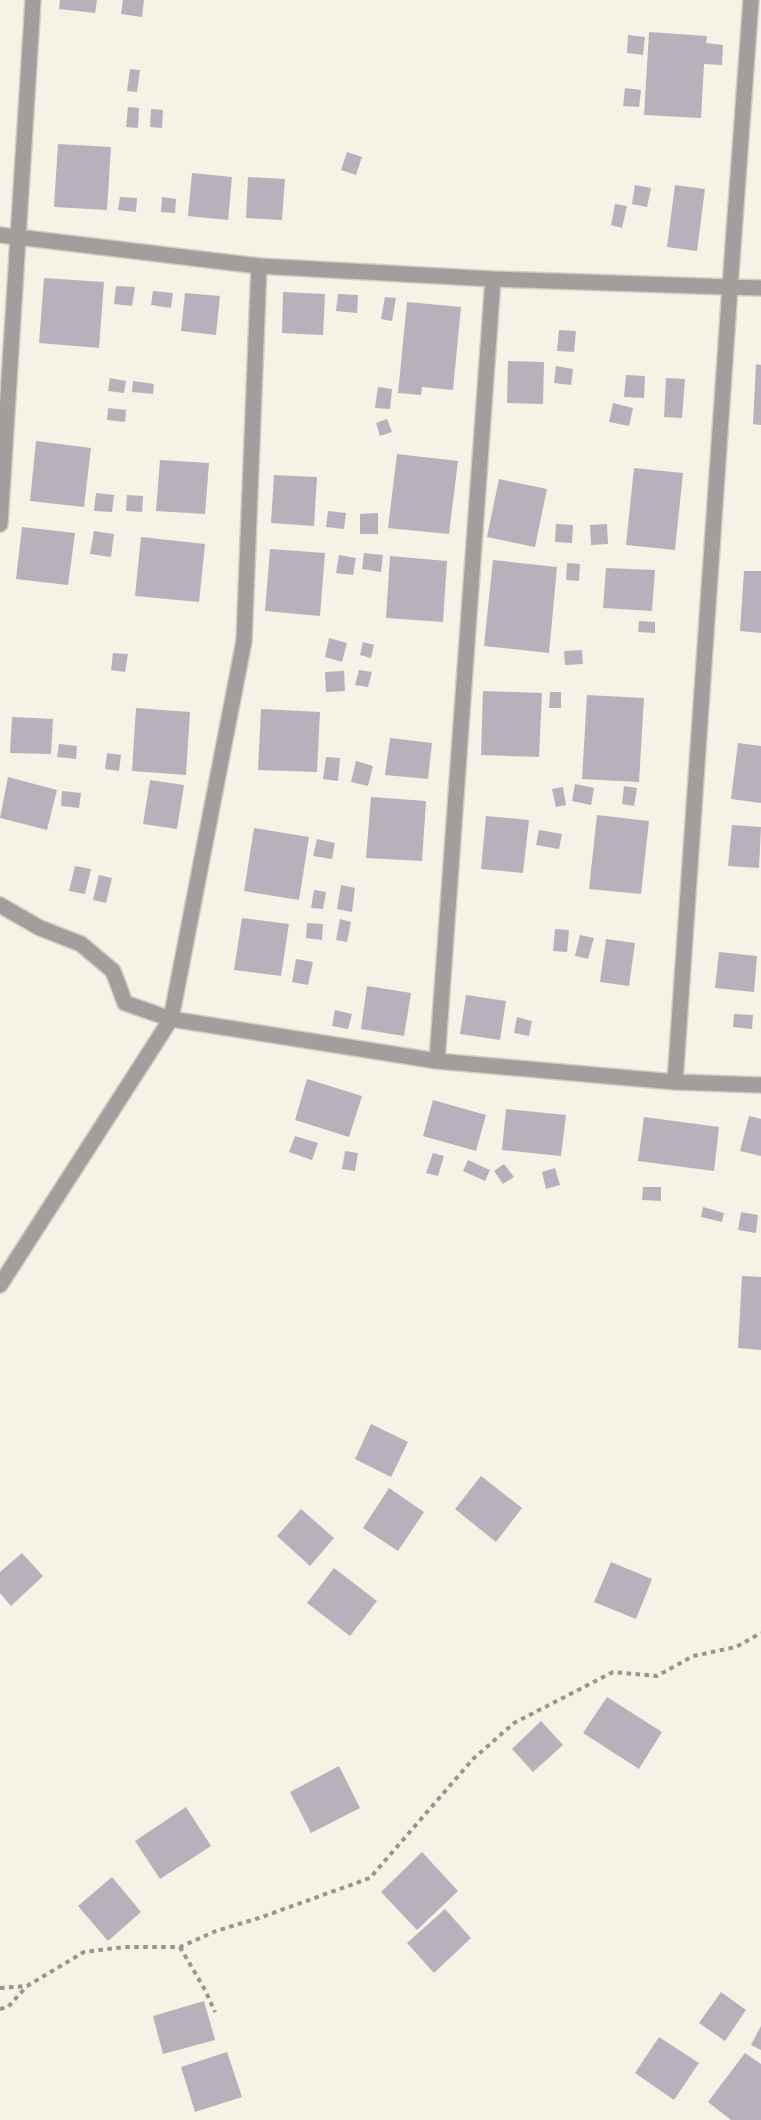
<svg xmlns="http://www.w3.org/2000/svg" width="761" height="2120" viewBox="0 0 761 2120" font-family="Jost,sans-serif">
<style>
.building{fill:#b8b1bc}
.lines{fill:none;stroke-linecap:round;stroke-linejoin:round}
.street-casing{stroke:#d0cdc3;stroke-width:18}
.path{stroke:#97958d;stroke-width:4;stroke-dasharray:4.5 4.5;stroke-linecap:butt}
.street{stroke:#a39e9b;stroke-width:15}
</style>
<rect width="100%" height="100%" fill="#f5f2e6"/>
<path class="building" d="M60,0H97L95,13L59,9Z
M123,0H144L142,17L121,14Z
M649,32L707,36L706,43L723,45L722,65L704,64L701,118L644,115Z
M628,35L645,37L643,55L627,53Z
M130,69L140,70L137,92L127,91Z
M625,88L641,90L639,107L623,106Z
M128,107L139,108L138,128L126,127Z
M151,109L163,110L162,128L150,127Z
M58,144L111,147L107,210L54,207Z
M347,152L362,157L356,175L341,170Z
M192,173L232,177L228,220L188,216Z
M248,177L285,179L282,220L246,218Z
M635,185L651,188L647,207L632,204Z
M675,185L705,189L697,251L667,247Z
M120,197L137,198L136,212L118,210Z
M162,197L176,199L175,213L161,212Z
M615,204L627,206L622,228L611,225Z
M44,278L104,282L99,348L39,343Z
M116,286L135,287L132,306L114,304Z
M153,291L173,293L171,308L151,305Z
M283,292L325,294L323,335L282,333Z
M185,293L220,296L216,335L181,331Z
M338,294L358,295L357,313L336,311Z
M385,297L396,298L392,321L381,319Z
M407,302L461,307L453,390L422,387L421,395L398,393Z
M559,330L576,331L574,352L557,351Z
M508,361L544,362L543,404L507,403Z
M756,364L761,365V425L753,424Z
M556,366L573,369L571,385L554,383Z
M626,375L645,376L644,398L624,397Z
M110,378L126,381L124,393L108,391Z
M666,378L685,379L682,418L664,417Z
M133,381L154,384L153,394L132,392Z
M378,387L392,389L390,409L375,408Z
M613,403L633,408L629,426L609,422Z
M108,408L126,410L125,422L107,420Z
M387,419L392,432L380,436L376,423Z
M36,441L91,448L84,507L30,501Z
M397,454L458,461L449,534L388,528Z
M160,460L209,463L205,514L156,511Z
M634,468L683,473L675,550L626,545Z
M274,475L317,477L314,526L271,523Z
M499,479L547,489L535,547L487,537Z
M96,493L114,495L112,512L94,511Z
M127,495L143,496L142,512L126,511Z
M328,511L346,513L344,529L326,527Z
M378,513V534H360V514Z
M556,524L573,525L572,543L555,542Z
M607,524L608,544L591,545L590,525Z
M22,527L75,533L68,585L16,579Z
M94,531L114,534L111,557L90,554Z
M141,537L205,544L199,602L135,596Z
M270,549L325,553L320,616L265,611Z
M364,553L383,555L381,572L362,569Z
M339,555L356,558L353,575L336,573Z
M390,556L447,561L443,622L386,618Z
M493,560L557,567L549,653L484,646Z
M567,563L580,564L579,581L566,580Z
M606,568L655,570L652,611L603,608Z
M744,571H761V633L740,631Z
M639,621L655,622V633L638,632Z
M329,638L347,643L342,662L325,657Z
M363,642L374,645L371,658L360,655Z
M582,650L583,664L565,665L564,651Z
M113,653L128,654L125,672L111,670Z
M359,670L372,672L368,687L355,685Z
M344,671L345,691L326,692L325,672Z
M483,691L542,693L539,757L481,755Z
M550,692H561V708H549Z
M587,695L644,698L639,782L582,779Z
M136,708L190,712L186,775L132,771Z
M261,709L320,712L317,772L258,770Z
M12,717L53,719L51,754L10,753Z
M390,738L432,743L428,779L385,775Z
M738,743L761,746V803L731,799Z
M59,744L77,746L76,759L57,757Z
M107,753L121,755L119,771L105,769Z
M326,757L340,758L338,781L323,779Z
M356,761L373,766L368,786L351,782Z
M8,777L57,790L47,830L0,818Z
M150,780L184,785L177,829L143,824Z
M575,784L594,788L591,805L572,801Z
M624,786L637,788L634,806L622,804Z
M563,787L566,805L556,807L552,789Z
M62,791L81,793L79,808L61,806Z
M371,797L426,801L422,861L366,858Z
M597,815L649,821L641,894L589,889Z
M486,816L529,820L523,873L481,869Z
M732,825L761,827L759,868L728,866Z
M254,828L309,837L299,900L244,891Z
M539,830L562,834L559,849L536,845Z
M317,839L335,843L332,859L313,856Z
M75,866L91,869L85,894L69,891Z
M99,875L112,878L106,903L93,900Z
M341,885L355,888L352,912L337,909Z
M314,890L326,892L323,909L311,908Z
M242,918L289,924L281,976L234,970Z
M340,919L351,922L347,942L336,940Z
M307,923L323,924L322,940L306,938Z
M555,929L569,930L567,952L553,951Z
M580,935L594,938L588,959L575,956Z
M606,939L635,943L629,986L600,982Z
M719,952L757,956L754,992L715,988Z
M296,959L313,962L308,985L292,982Z
M367,986L411,993L404,1036L361,1029Z
M466,995L506,1001L500,1040L460,1034Z
M335,1010L352,1014L348,1029L332,1026Z
M734,1014L753,1015L752,1029L733,1027Z
M517,1017L532,1021L529,1036L514,1033Z
M307,1079L362,1096L349,1137L295,1120Z
M433,1100L486,1115L476,1151L423,1136Z
M506,1109L566,1115L561,1156L502,1150Z
M749,1116L761,1119V1156L740,1151Z
M644,1117L719,1127L714,1171L638,1161Z
M295,1136L318,1143L312,1160L289,1152Z
M345,1151L358,1153L355,1171L342,1169Z
M433,1153L444,1156L438,1176L426,1173Z
M468,1160L490,1170L485,1181L463,1171Z
M504,1164L514,1177L503,1184L494,1171Z
M555,1168L560,1185L546,1189L542,1172Z
M643,1187H661V1201L642,1200Z
M703,1207L724,1213L722,1222L701,1217Z
M741,1212L758,1215L756,1233L738,1230Z
M742,1276L761,1277V1350L738,1348Z
M371,1424L408,1442L391,1477L355,1459Z
M481,1476L522,1508L496,1542L455,1509Z
M389,1488L424,1512L398,1551L363,1528Z
M301,1509L334,1538L310,1566L277,1536Z
M22,1553L43,1576L11,1606L0,1593V1572Z
M611,1562L652,1579L636,1619L594,1602Z
M334,1568L377,1601L350,1636L307,1603Z
M607,1697L662,1732L639,1769L583,1733Z
M541,1721L563,1745L533,1772L512,1749Z
M339,1766L360,1808L311,1833L290,1792Z
M186,1807L211,1846L160,1879L135,1841Z
M422,1852L458,1891L417,1930L381,1892Z
M112,1877L141,1912L108,1941L78,1906Z
M445,1909L471,1938L434,1973L407,1943Z
M721,1992L746,2010L725,2041L699,2023Z
M204,2001L215,2040L163,2054L153,2016Z
M761,2026V2050L751,2045Z
M659,2037L699,2063L674,2100L635,2073Z
M227,2052L242,2097L195,2112L181,2067Z
M745,2053L761,2064V2120H731L708,2102Z"/>
<g class="lines">
<g class="street-casing">
<path id="street" d="M751,0L730,287L761,288
M0,235L259,266L493,279L730,287L675,1082
M0,524L33,0
M0,905L40,928L81,944L113,971L125,1003L171,1019L244,641L259,266
M437,1061L493,279
M0,1285L171,1019L437,1061L675,1082L761,1085"/>
</g>
<path class="path" d="M180,1947L205,1990L215,2012
M0,1988L27,1986L84,1952L124,1947H180L216,1931L259,1918L370,1878L473,1759L514,1723L613,1672L657,1676L693,1656L736,1647L761,1633
M0,2009L8,2007L26,1987"/>
<use href="#street" class="street"/>
</g>
</svg>
